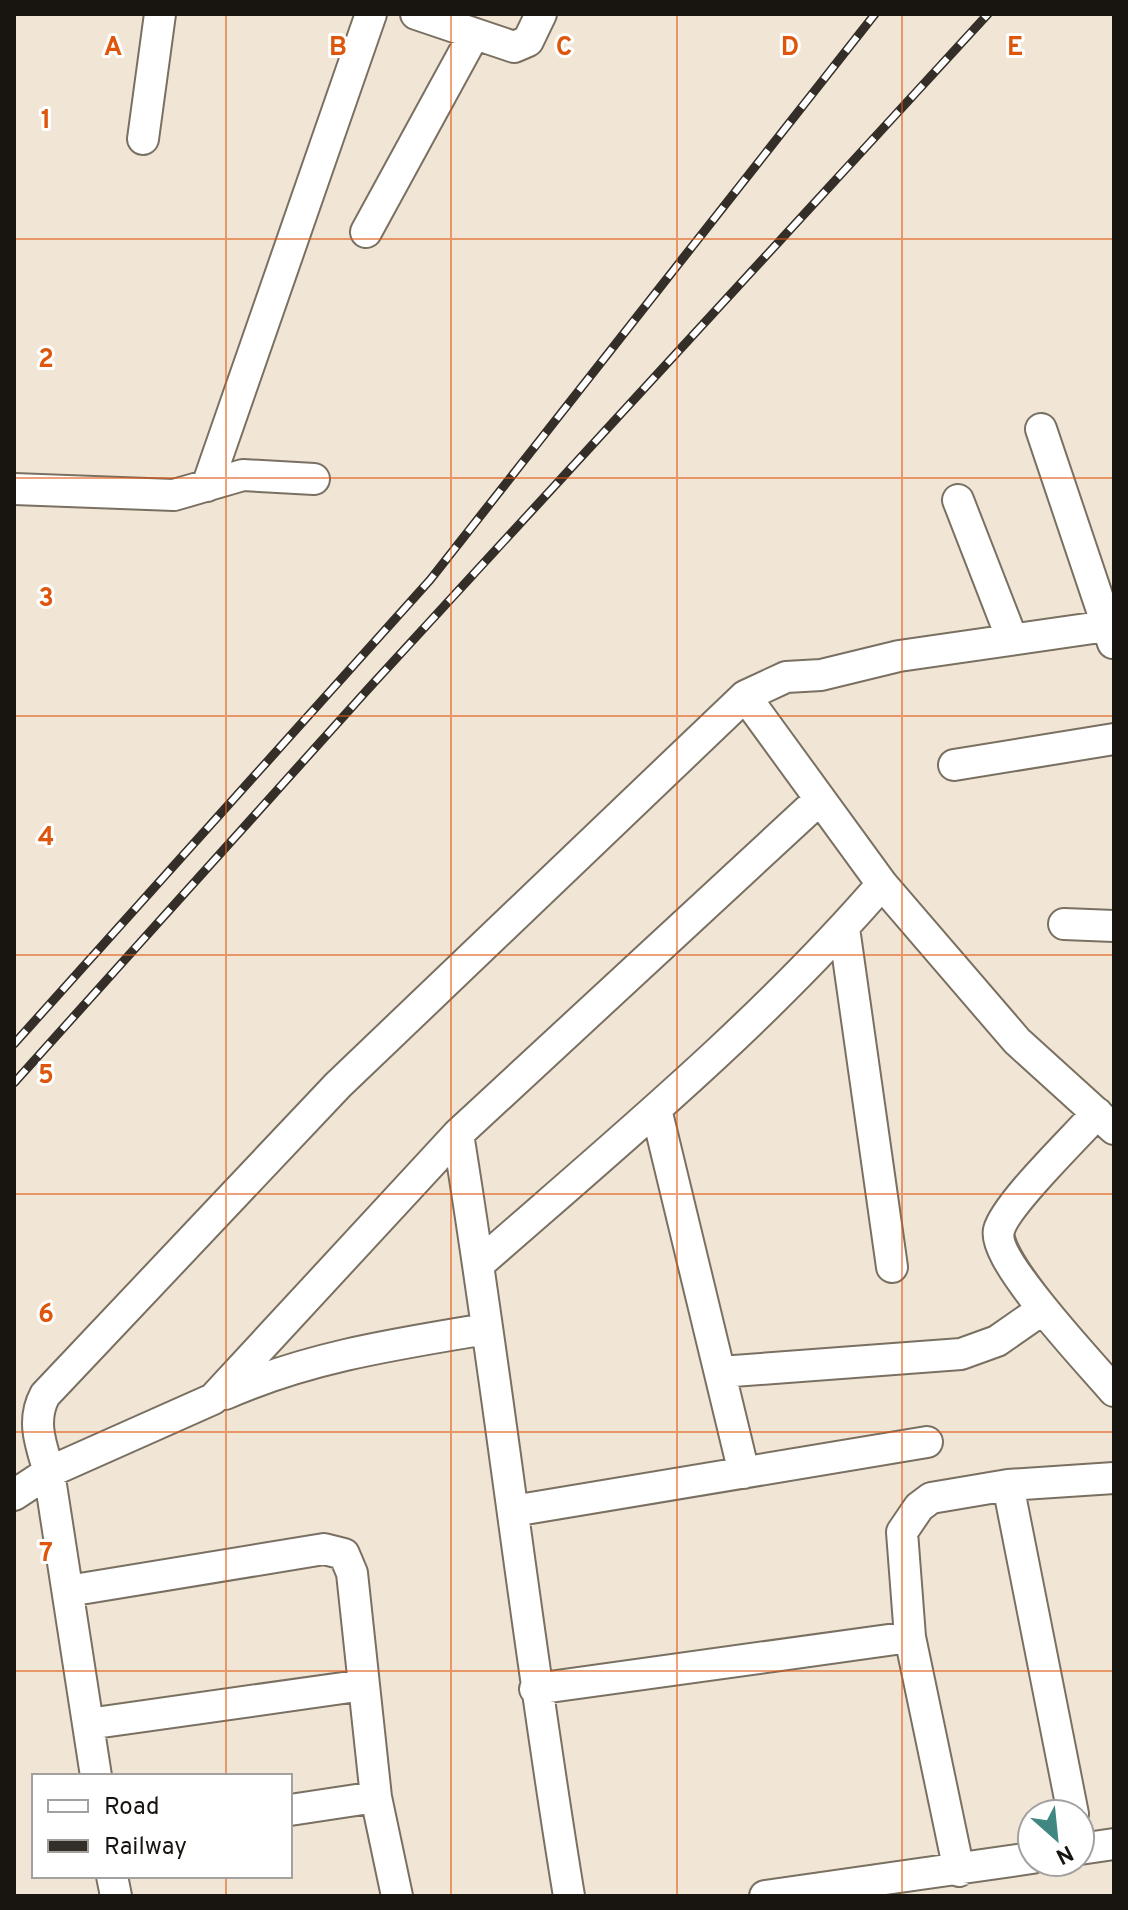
<svg xmlns="http://www.w3.org/2000/svg" width="1128" height="1910" viewBox="0 0 1128 1910" font-family="Overpass,sans-serif">
<style>
.lines{fill:none;stroke-linecap:round;stroke-linejoin:round}
.minor-casing{stroke:#797062;stroke-width:34}
.minor{stroke:#fff;stroke-width:30}
.rail-casing{stroke:#332e28;stroke-width:9}
.rail{stroke:#fff;stroke-width:6;stroke-dasharray:18;stroke-linecap:butt}
.grid{fill:none;stroke:#de560c;stroke-width:2;stroke-opacity:0.55}
.grid-label{font-size:26px;text-anchor:middle;font-weight:bold;fill:#de560c;stroke:#fff;stroke-width:6;stroke-linejoin:round;paint-order:stroke}
</style>
<rect width="100%" height="100%" fill="#f1e6d6"/>
<g class="lines">
<g class="minor-casing">
<path id="minor" d="M416,14L514,47L528,41L541,14
M143,139L160,14
M366,232L473,36
M1041,429L1113,643
M207,486L371,14
M14,489L174,495L243,475L314,479
M958,500L1012,639
M745,696L882,884L1017,1041L1114,1129
M954,765L1114,739
M1064,924L1114,926
M844,928L892,1267
M656,1109L744,1473
M1097,1113C1075,1138 1006,1204 999,1230C991,1259 1092,1365 1114,1391
M458,1134C499,1387 527,1643 569,1896
M479,1264C617,1143 762,1023 882,884
M720,1372L961,1354L997,1341L1043,1309
M225,1394C309,1357 396,1344 486,1329
M1008,1485L1073,1814
M14,1495L49,1472L213,1399L458,1134L820,799
M513,1511L927,1442
M68,1591L324,1549L344,1554L352,1573L376,1797L397,1896
M535,1689L910,1637
M88,1724L364,1685
M96,1776L49,1472C41,1445 31,1421 45,1395L338,1085L745,696L786,677L821,675L899,656L1114,625
M290,1810L376,1797
M1080,1849L1114,1844
M959,1871L910,1637L902,1532L919,1507L931,1498L1008,1485L1114,1478
M112,1876L116,1896
M765,1896L1032,1858"/>
</g>
<use href="#minor" class="minor"/>
<g class="rail-casing">
<path id="rail" d="M14,1044L430,580L875,14
M14,1083L369,688L988,14"/>
</g>
<use href="#rail" class="rail"/>
</g>
<path class="grid" d="M226,14V1776M451,14V1896M677,14V1896M902,14V1896M14,239H1114M14,478H1114M14,716H1114M14,955H1114M14,1194H1114M14,1432H1114M14,1671H1114M226,1876V1896"/>
<g class="grid-label">
<text x="113" y="55">A</text>
<text x="338" y="55">B</text>
<text x="564" y="55">C</text>
<text x="790" y="55">D</text>
<text x="1015" y="55">E</text>
<text x="46" y="128">1</text>
<text x="46" y="367">2</text>
<text x="46" y="606">3</text>
<text x="46" y="845">4</text>
<text x="46" y="1083">5</text>
<text x="46" y="1322">6</text>
<text x="46" y="1561">7</text>
</g>
<rect width="1128" height="1910" fill="none" stroke="#18140f" stroke-width="32"/>
<rect x="32" y="1774" width="260" height="104" fill="#ffffff" stroke="#a3a19f" stroke-width="2"/>
<rect x="48" y="1800" width="40" height="12" fill="#ffffff" stroke="#a3a19f" stroke-width="2"/>
<text x="104" y="1814" font-size="24" fill="#18140f">Road</text>
<rect x="48" y="1840" width="40" height="12" fill="#332e28" stroke="#a3a19f" stroke-width="2"/>
<text x="104" y="1854" font-size="24" fill="#18140f">Railway</text>
<g transform="translate(1056 1838) rotate(153)"><circle r="38" fill="#ffffff" stroke="#a3a19f" stroke-width="2"/>
<path d="M0-6L14 30L0 20L-14 30Z" fill="#408781"/>
<text y="-12" font-size="22" font-weight="bold" text-anchor="middle" fill="#18140f">N</text>
</g>
</svg>
